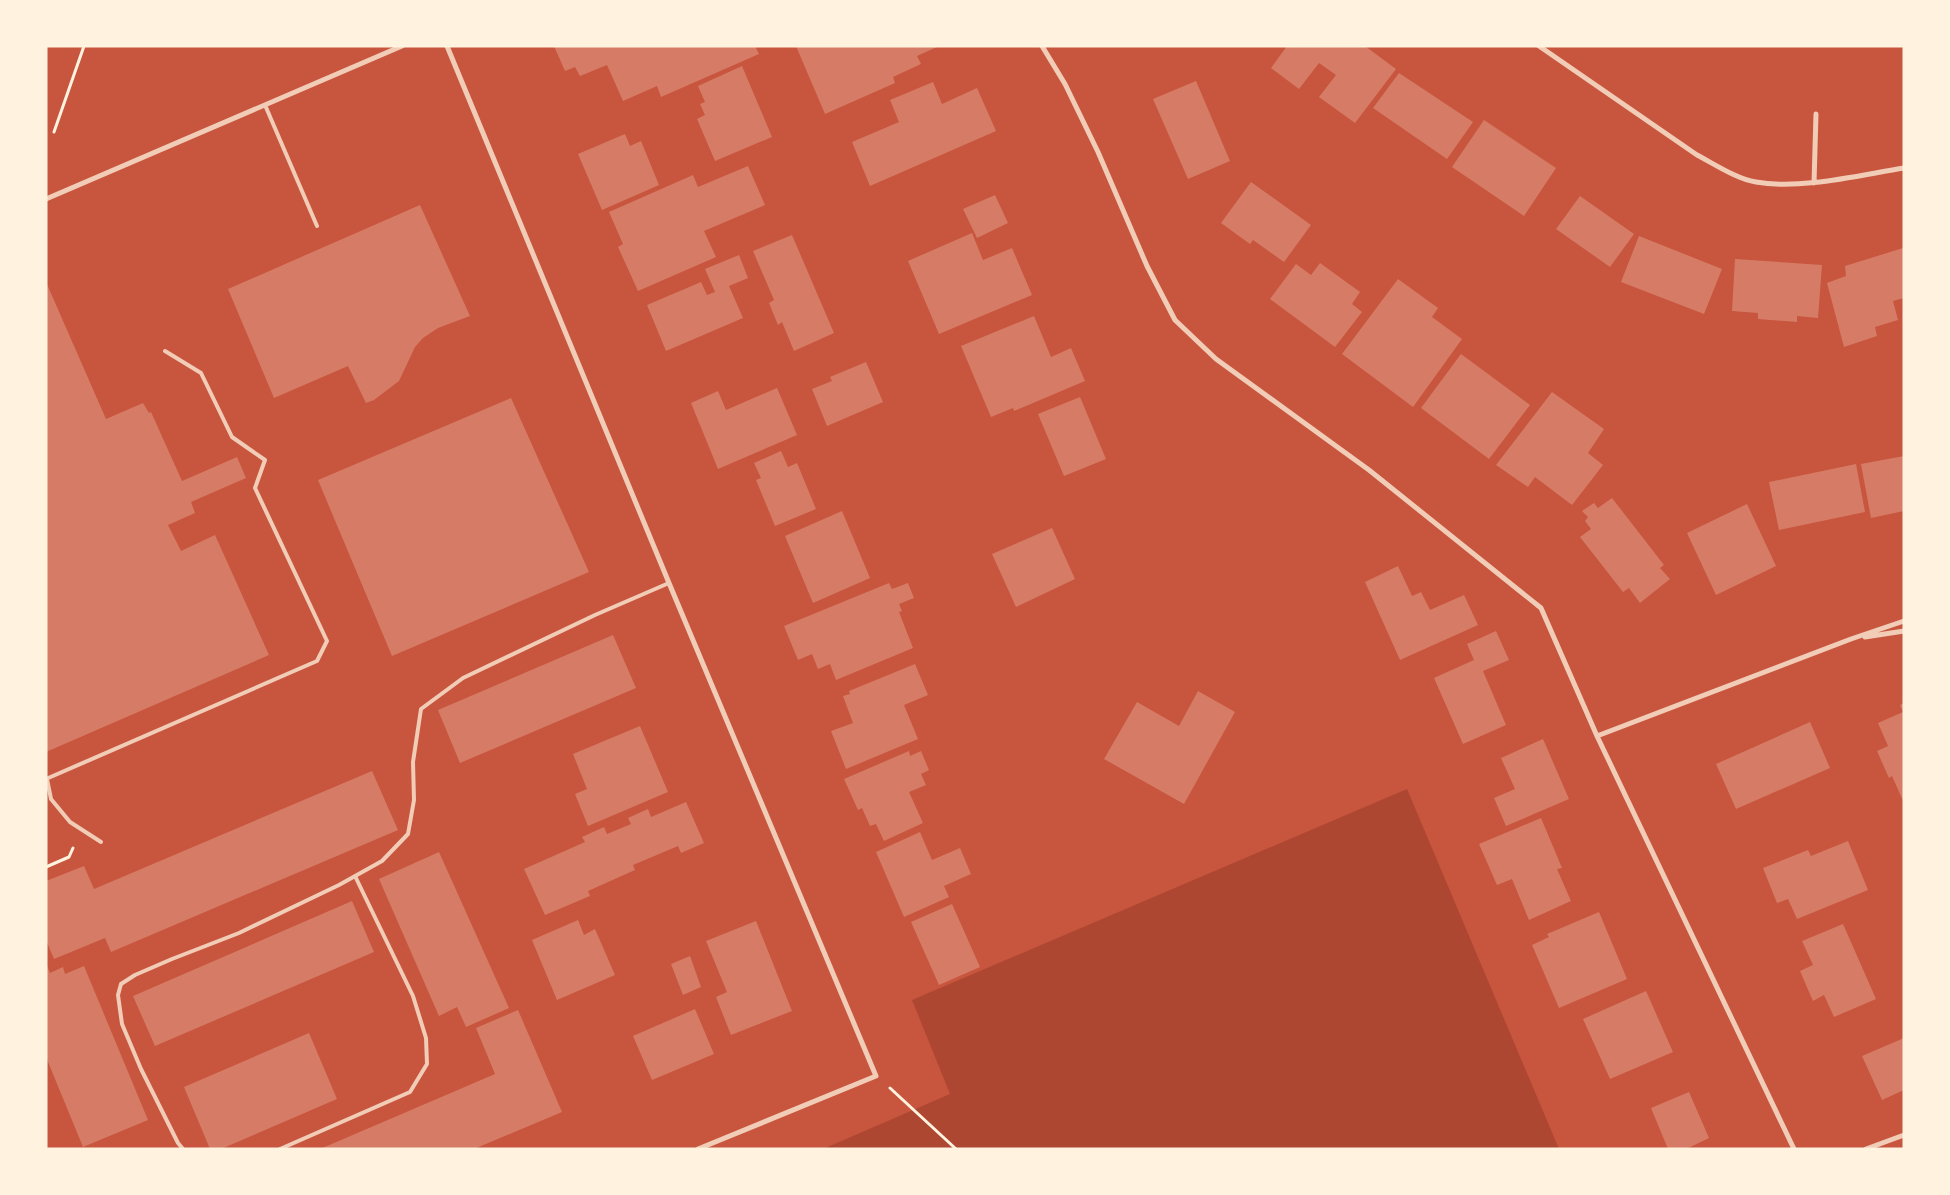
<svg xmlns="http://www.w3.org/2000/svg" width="1950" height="1195" viewBox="0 0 1950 1195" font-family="Commissioner,sans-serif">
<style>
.green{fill:#ae4732}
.building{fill:#d67c66}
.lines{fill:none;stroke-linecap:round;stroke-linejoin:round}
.path{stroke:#fff3e0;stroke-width:3}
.service{stroke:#f1ccb7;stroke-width:4}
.minor{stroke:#f1ccb7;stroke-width:5}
</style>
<rect width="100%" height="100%" fill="#c8553d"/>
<path class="green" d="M1407,789L1559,1149H823L950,1094L912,1000Z"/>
<path class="building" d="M554,46H755L759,54L661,97L657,86L623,101L607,65L580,76L575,67L565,71Z
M796,46H939L917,56L921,64L893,77L895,83L825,114Z
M1287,46H1365L1396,69L1355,123L1319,97L1336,75L1319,63L1299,89L1271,68Z
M742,66L772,137L715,161L697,119L705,115L700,104L705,102L698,86Z
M1399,73L1473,122L1447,159L1373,108Z
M1196,81L1230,161L1188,179L1153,99Z
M933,82L942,104L977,88L996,131L870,186L852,142L899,122L890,100Z
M1484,120L1556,168L1524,216L1452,167Z
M625,134L630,146L641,141L659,185L602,210L578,154Z
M748,166L765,205L704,231L716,257L638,291L618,247L623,244L609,212L693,175L698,187Z
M1251,182L1311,225L1284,262L1253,240L1250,244L1221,223Z
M995,195L1008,223L977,238L963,209Z
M1580,196L1634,234L1610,267L1556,229Z
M420,205L470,316L438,328L423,338L415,347L399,381L374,400L366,403L348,366L274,398L228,289Z
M972,233L983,260L1012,248L1032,295L939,334L908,261Z
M792,235L834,333L794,351L782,322L778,325L769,303L774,300L753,251Z
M1639,236L1722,269L1704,314L1621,282Z
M1903,248L1904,298L1893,301L1898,320L1875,327L1877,336L1844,347L1827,283L1846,276L1845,266Z
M739,255L748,278L729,286L743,318L666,351L647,305L701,282L707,295L715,292L705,269Z
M1735,259L1822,265L1818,318L1797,316V322L1758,319V313L1732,311Z
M1320,263L1360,292L1352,304L1362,312L1335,347L1270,299L1296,264L1311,275Z
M1398,279L1438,308L1432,317L1462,339L1413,407L1342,354Z
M46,282L106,419L143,403L149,413L151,412L182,481L237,457L246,478L191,502L195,513L168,525L181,551L215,535L269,655L46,752Z
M1034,316L1051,357L1071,348L1085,381L1014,411L1013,408L991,417L961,346Z
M1461,354L1530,405L1489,459L1421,408Z
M866,362L883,402L827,426L812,389L832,381L830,377Z
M777,388L797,435L718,469L691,403L718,391L726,410Z
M1552,392L1604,429L1588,453L1603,465L1572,505L1535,477L1528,487L1496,465Z
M1080,397L1106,459L1064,476L1038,414Z
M511,398L589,572L392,656L318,480Z
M781,451L788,467L797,463L816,509L775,526L756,480L761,478L754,463Z
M1904,456V511L1871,518L1861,464Z
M1856,464L1865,512L1779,530L1769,482Z
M1612,498L1664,565L1660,568L1670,579L1640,603L1629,588L1623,592L1580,537L1591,529L1585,521L1588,517L1582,511L1594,503L1598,508Z
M1747,504L1776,566L1716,595L1687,533Z
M842,511L870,578L813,603L785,536Z
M1052,528L1075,579L1016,607L992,554Z
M1398,566L1412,596L1421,592L1430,610L1464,595L1478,625L1400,660L1365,582Z
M889,583L892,589L908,583L914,598L899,604L902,611L899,612L913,648L836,680L830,664L818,669L812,654L798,660L784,626Z
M1496,631L1509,660L1483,671L1506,725L1463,744L1434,678L1474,660L1467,644Z
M613,635L636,688L460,763L438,710Z
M915,664L928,695L904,705L918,739L846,769L831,731L853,723L843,696L850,694L849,691Z
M1198,691L1235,712L1184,804L1104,759L1137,702L1179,726Z
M1904,703V803L1892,776L1889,778L1877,751L1888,746L1878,723L1903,712L1900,705Z
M1810,722L1830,768L1736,809L1716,764Z
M640,726L668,792L588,826L575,794L587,789L573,754Z
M1543,739L1569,799L1506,826L1494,798L1515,789L1501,758Z
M909,751L910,756L921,751L929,770L921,774L926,785L909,792L923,823L884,841L876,824L870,826L862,808L858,810L844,779Z
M372,771L398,830L111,952L105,938L54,959L46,940V881L84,866L94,889Z
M686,802L704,843L681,853L678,846L633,865L635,870L588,891L590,896L545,915L524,869L585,842L582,837L604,827L607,834L631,824L628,818L648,809L651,817Z
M1541,818L1562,868L1557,869L1571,901L1529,920L1512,879L1497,885L1479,844Z
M920,832L932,860L960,848L971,874L944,886L949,897L904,917L876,852Z
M1848,841L1868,890L1797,919L1788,899L1777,903L1763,868L1808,850L1811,856Z
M439,852L509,1008L466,1027L457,1007L439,1016L379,879Z
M352,901L374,952L155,1046L133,996Z
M952,904L980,967L939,985L911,922Z
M1599,912L1627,979L1559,1008L1532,945L1549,937L1547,934Z
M578,920L584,935L595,929L615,975L557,1000L532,940Z
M756,921L792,1011L731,1035L716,997L727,992L706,941Z
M1843,924L1876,999L1834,1017L1824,995L1813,1001L1800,971L1813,965L1802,941Z
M690,956L701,987L683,995L671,964Z
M46,963L50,973L63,967L65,974L84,966L148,1120L83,1147L46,1057Z
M1646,991L1673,1052L1610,1079L1583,1019Z
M695,1009L714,1054L652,1080L633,1036Z
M518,1010L562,1112L474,1149H320L495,1074L476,1028Z
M309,1033L337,1099L221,1149H210L184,1087Z
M1904,1038V1090L1882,1100L1862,1056Z
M1689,1092L1709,1138L1686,1149H1668L1651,1108Z"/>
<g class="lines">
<path class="path" d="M54,132L84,46
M46,867L69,857L73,848
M890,1088L956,1149"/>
<path class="service" d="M265,105L317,226
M46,779L317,661L327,641L255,488L265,460L232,437L201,373L165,351
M47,779L51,799L70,822L101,842
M183,1149L178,1143L141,1069L122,1024L118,995L121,984L135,975L172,959L239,933L339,885L382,861L408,834L414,800L413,762L421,709L463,678L595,615L669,583
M280,1149L410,1092L427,1064L426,1038L413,996L355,876"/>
<path class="minor" d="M447,46L669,583L876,1076L698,1149
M1042,46L1065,84L1098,152L1147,266L1175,320L1216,359L1369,470L1541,608L1597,736L1794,1149
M1539,46L1697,155C1714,164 1737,179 1756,182C1800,190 1860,175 1904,168
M1814,183L1816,114
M46,199L402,46
M1865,637L1904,631
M1597,736L1851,639L1904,621
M1866,1149L1904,1135"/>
</g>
<rect width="1950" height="1195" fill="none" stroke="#fff3e0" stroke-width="95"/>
</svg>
